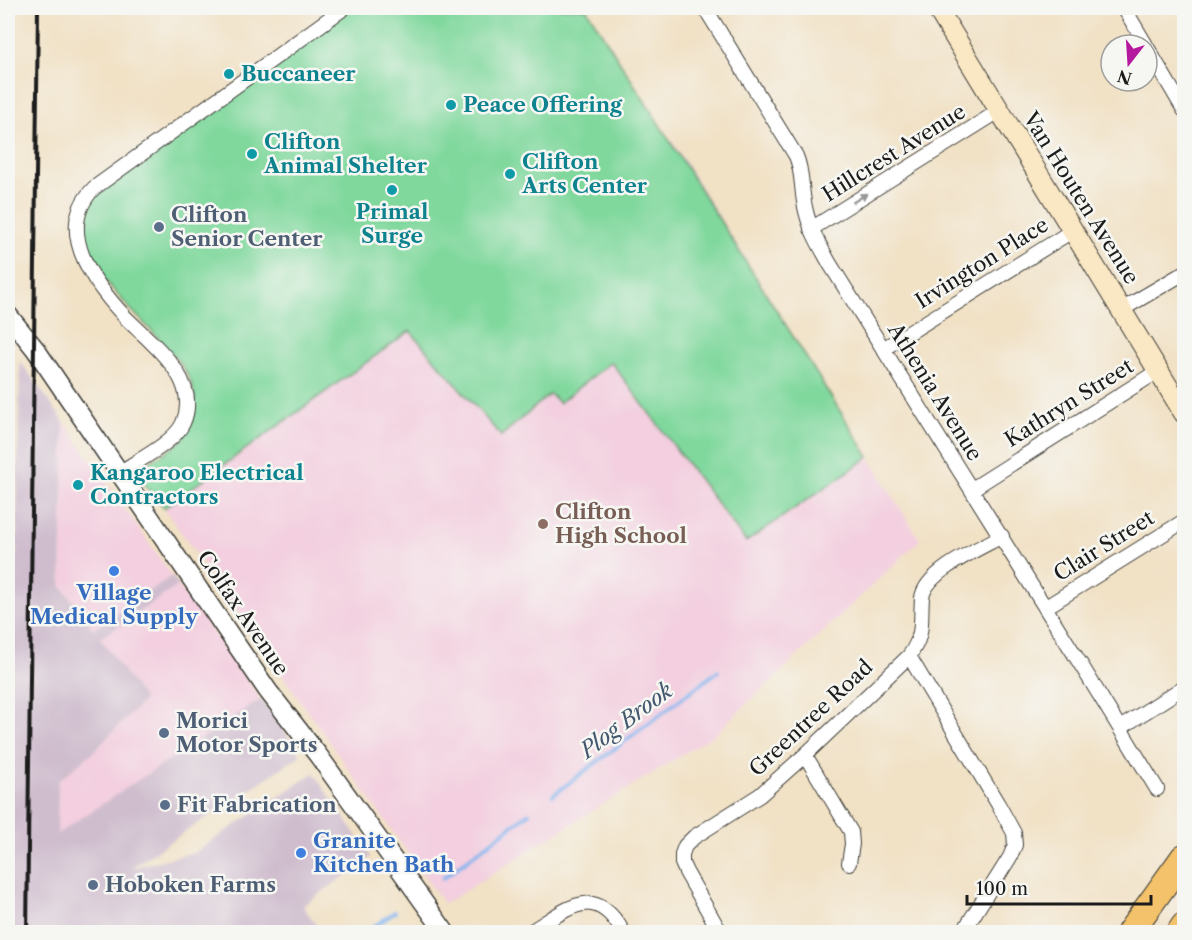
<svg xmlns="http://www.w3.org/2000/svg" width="1192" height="940" viewBox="0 0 1192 940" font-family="'Libre Caslon Text',serif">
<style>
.built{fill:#f3cfdf}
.industrial{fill:#cfbdce}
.green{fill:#80d89d;stroke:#4e7a5c;stroke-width:1.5}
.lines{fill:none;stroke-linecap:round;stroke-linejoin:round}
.stream{stroke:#81b4ee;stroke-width:4}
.minor-casing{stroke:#3c3a35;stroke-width:16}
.tertiary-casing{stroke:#3c3a35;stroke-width:21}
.secondary-casing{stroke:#3c3a35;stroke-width:22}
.motorway-casing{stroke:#3c3a35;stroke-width:28}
.minor{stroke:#fff;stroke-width:14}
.tertiary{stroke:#fff;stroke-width:18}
.secondary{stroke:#fae7c3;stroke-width:20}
.motorway{stroke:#f3c26a;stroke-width:26}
.rail{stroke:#1c1c1c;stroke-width:4}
.oneway{fill:#999}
.culture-dot{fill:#0f9aa8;stroke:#f6f6f2;stroke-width:2}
.service-dot{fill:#5c6f8a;stroke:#f6f6f2;stroke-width:2}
.education-dot{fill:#8d6e63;stroke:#f6f6f2;stroke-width:2}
.shop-dot{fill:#3f7fe0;stroke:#f6f6f2;stroke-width:2}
.labels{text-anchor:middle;stroke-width:5;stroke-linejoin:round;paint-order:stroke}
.culture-label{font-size:21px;font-weight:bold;fill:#0d838f;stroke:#f6f6f2;text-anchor:start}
.street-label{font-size:21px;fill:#1c1c1c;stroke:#f6f6f2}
.service-label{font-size:21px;font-weight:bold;fill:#4e5e75;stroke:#f6f6f2;text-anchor:start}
.education-label{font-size:21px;font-weight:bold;fill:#785e54;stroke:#f6f6f2;text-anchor:start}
.shop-label{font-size:21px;font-weight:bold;fill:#366cbe;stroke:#f6f6f2}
.water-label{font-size:22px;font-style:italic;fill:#445970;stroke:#f6f6f2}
</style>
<rect width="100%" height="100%" fill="#f6f6f2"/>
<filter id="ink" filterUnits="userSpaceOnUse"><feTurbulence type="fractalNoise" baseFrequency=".0167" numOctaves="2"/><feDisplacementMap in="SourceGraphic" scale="12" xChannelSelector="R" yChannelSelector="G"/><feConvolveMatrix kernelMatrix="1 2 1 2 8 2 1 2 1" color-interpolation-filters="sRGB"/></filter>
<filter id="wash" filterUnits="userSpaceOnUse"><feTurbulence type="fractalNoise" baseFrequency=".008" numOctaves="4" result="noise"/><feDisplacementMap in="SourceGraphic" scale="24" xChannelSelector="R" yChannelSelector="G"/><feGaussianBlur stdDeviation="1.35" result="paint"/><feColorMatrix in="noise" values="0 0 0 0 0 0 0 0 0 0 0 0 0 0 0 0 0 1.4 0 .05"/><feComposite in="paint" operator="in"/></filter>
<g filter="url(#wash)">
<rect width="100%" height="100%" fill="#f1e1c5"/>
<path class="built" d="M672,141L920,540L715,734L444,904L164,508Z
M64,422L172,576L93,629L61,585Z
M179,585L261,699L57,835L58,781L93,752L144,700L99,638Z"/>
<path class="industrial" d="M20,361L64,422L61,585L93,629L172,576L179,585L100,638L144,700L93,752L58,781L57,834L261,699L301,755L131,868L195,852L314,773L371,857L303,906L321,932H8V574L16,566Z"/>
<path class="green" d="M352,8H586L869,457L746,542L611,362L559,403L550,394L501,436L410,331L164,508C158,500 145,489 142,480C141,475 142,470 145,467C152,458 166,453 175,446C196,429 200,399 188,376C164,330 72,274 84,217C86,208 94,200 98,193Z"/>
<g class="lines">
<path class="stream" d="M553,795L718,671
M443,878L529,813
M366,932L395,912"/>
</g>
</g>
<g filter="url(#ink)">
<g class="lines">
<g class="minor-casing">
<path id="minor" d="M705,8L796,156C803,172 801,190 805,207C809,228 820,246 830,264L1083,668L1157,789
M1124,8L1146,45
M1147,47L1184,110
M811,229L999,111
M1121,310L1184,273
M883,349L1072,231
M119,473C137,461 175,442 183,423C202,380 152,344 126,318C94,284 53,230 94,188L344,8
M972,489L1158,371
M1046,607L1184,521
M909,656L998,804L1014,833L1015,845L1010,857L963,932
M1120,728L1184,687
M805,755L851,832L852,844L849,863
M530,932C567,910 594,881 623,932
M720,932L686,872L682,863V854L685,846L694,837L760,795L805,755L909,656C925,634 920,622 922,598C925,572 980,548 1002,536"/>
</g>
<g class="tertiary-casing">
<path id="tertiary" d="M8,315L36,350L268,691L318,755L445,932"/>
</g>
<g class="secondary-casing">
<path id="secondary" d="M937,8L1184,413"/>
</g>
<g class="motorway-casing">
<path id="motorway" d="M1130,932L1184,857
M1180,932L1184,926"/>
</g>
<use href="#minor" class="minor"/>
<use href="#tertiary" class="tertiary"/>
<use href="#secondary" class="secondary"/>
<use href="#motorway" class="motorway"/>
<path class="rail" d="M27,932C29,624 36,316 38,8"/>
</g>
<defs><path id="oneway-solid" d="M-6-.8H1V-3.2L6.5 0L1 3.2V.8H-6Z" transform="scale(1.5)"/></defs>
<use class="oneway" href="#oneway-solid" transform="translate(860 198) rotate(-32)"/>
</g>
<g class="culture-dot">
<circle cx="229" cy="74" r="6"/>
<circle cx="451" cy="105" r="6"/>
<circle cx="252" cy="154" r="6"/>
<circle cx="510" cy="174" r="6"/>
<circle cx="392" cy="190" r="6"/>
<circle cx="78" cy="485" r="6"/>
</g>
<g class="service-dot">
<circle cx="159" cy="227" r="6"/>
<circle cx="164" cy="733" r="6"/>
<circle cx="165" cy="805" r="6"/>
<circle cx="93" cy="885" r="6"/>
</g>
<circle class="education-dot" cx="543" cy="524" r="6"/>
<g class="shop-dot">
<circle cx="114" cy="571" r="6"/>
<circle cx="301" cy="853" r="6"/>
</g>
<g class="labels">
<g class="culture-label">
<text x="241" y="81">Buccaneer</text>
<text x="463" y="112">Peace Offering</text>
<text x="264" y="149">Clifton<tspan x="264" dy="24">Animal Shelter</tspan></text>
<text x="522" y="169">Clifton<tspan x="522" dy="24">Arts Center</tspan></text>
<text x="392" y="219" text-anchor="middle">Primal<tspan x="392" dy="24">Surge</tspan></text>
<text x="90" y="480">Kangaroo Electrical<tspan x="90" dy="24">Contractors</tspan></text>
</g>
<g class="street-label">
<text transform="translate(894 153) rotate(-32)" y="7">Hillcrest Avenue</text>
<text transform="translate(1081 198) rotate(58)" y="7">Van Houten Avenue</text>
<text transform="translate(982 263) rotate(-32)" y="7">Irvington Place</text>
<text transform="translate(935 392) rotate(58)" y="7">Athenia Avenue</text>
<text transform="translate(1069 403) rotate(-32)" y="7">Kathryn Street</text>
<text transform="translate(1104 546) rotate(-32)" y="7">Clair Street</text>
<text transform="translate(243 613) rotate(56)" y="7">Colfax Avenue</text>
<text transform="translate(811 718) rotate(-43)" y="7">Greentree Road</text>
</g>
<g class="service-label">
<text x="171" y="222">Clifton<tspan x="171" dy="24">Senior Center</tspan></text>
<text x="176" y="728">Morici<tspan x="176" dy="24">Motor Sports</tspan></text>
<text x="177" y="812">Fit Fabrication</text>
<text x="105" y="892">Hoboken Farms</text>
</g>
<g class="education-label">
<text x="555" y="519">Clifton<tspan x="555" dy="24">High School</tspan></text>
</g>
<g class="shop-label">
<text x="114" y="600">Village<tspan x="114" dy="24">Medical Supply</tspan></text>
<text x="313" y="848" text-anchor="start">Granite<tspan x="313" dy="24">Kitchen Bath</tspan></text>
</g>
<g class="water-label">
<text transform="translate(626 720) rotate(-37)" y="8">Plog Brook</text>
</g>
</g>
<rect width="1192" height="940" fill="none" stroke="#f6f6f2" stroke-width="30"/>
<g transform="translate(1129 63) rotate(197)"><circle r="28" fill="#f6f6f2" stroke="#9f9f9c" stroke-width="1.5"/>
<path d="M0-4.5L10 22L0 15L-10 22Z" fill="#b5179e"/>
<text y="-9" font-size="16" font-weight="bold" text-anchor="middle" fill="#1c1c1c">N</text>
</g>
<path d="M967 895v9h184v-9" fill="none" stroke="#1c1c1c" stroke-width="3"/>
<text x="976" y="895" font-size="18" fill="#1c1c1c" stroke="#f6f6f2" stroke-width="4.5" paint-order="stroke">100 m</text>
</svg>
